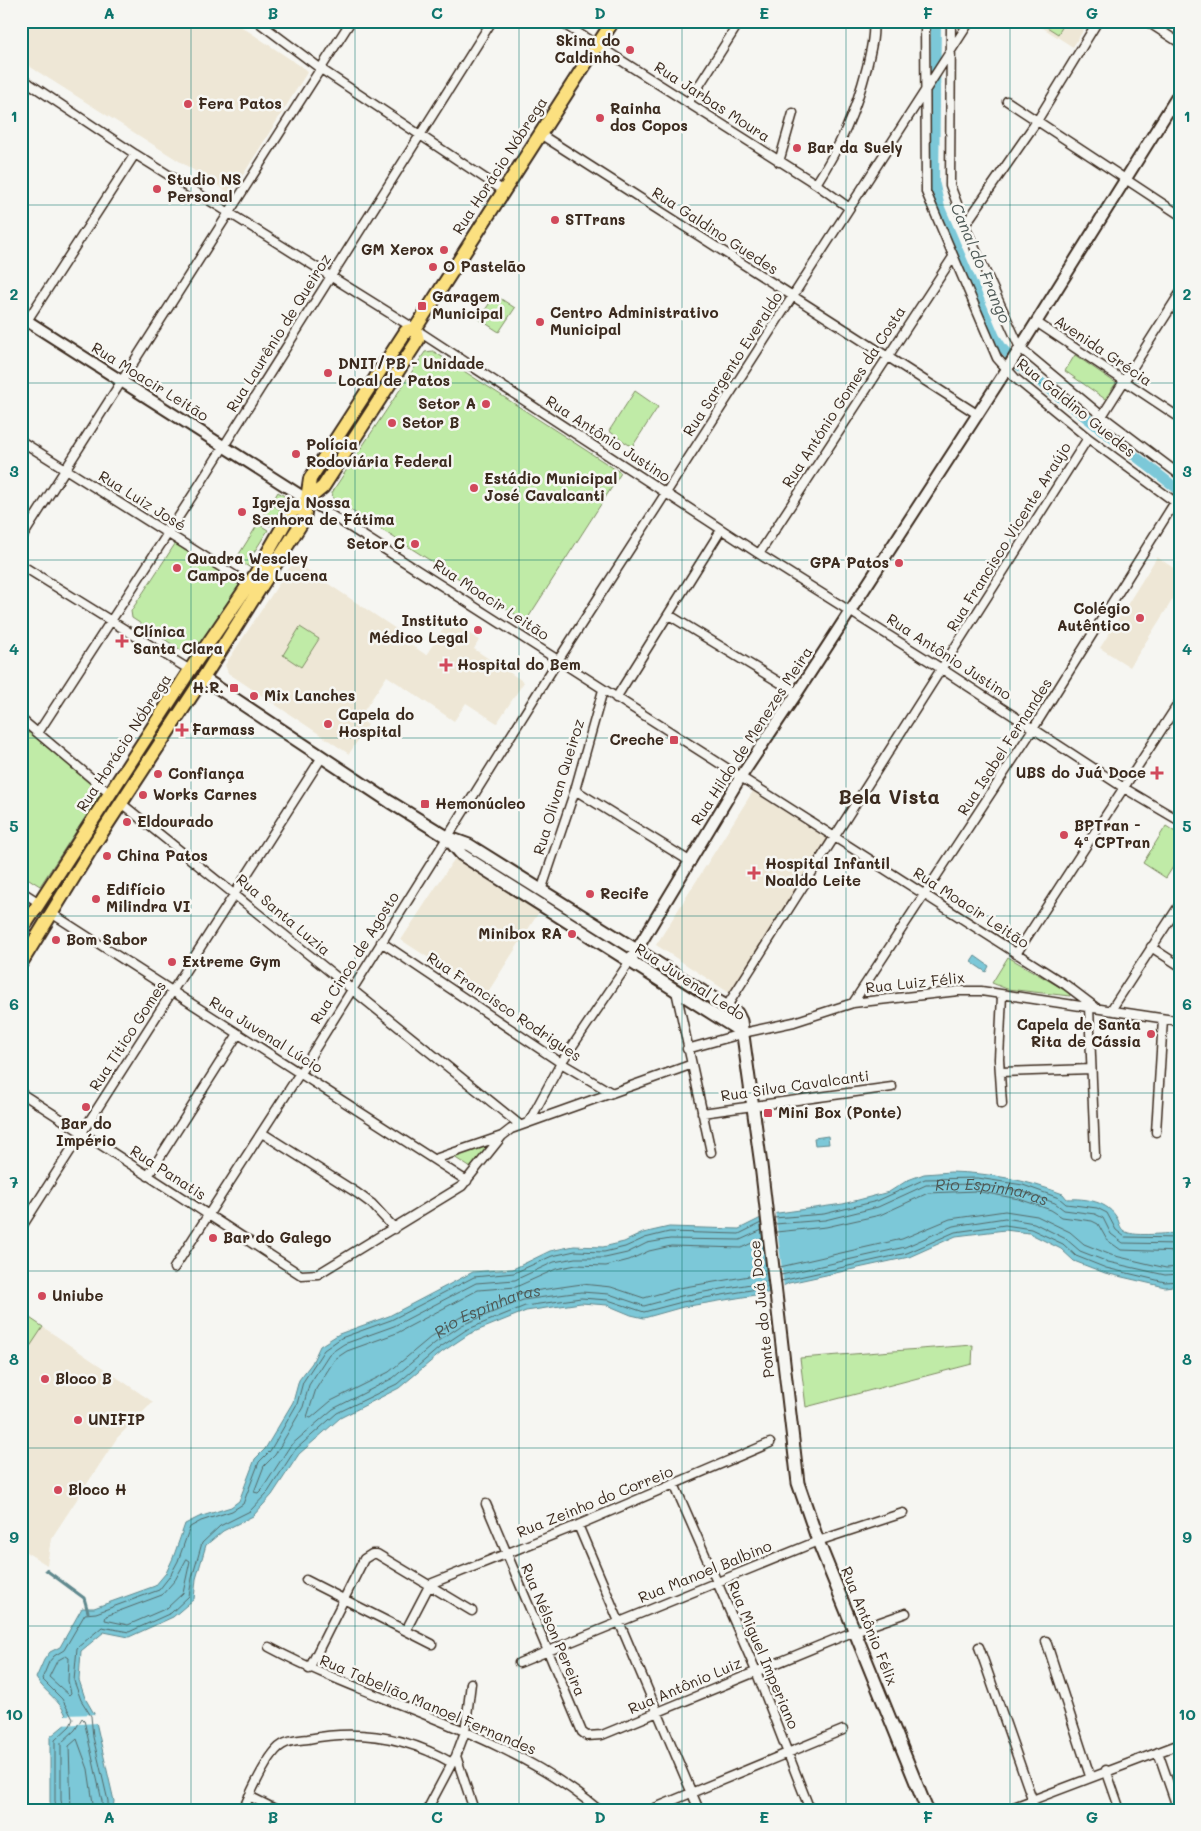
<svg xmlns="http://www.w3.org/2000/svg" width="1201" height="1831" viewBox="0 0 1201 1831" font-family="Mali,sans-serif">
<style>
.built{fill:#eee7d6}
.green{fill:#c0eba7;stroke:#7e8a62}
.water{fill:#7bc8d8;stroke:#61898e}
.pier{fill:#f6f6f2}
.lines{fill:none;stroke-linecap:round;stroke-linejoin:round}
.shore{stroke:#556968;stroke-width:1}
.stream{stroke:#61898e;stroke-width:3}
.canal{stroke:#7bc8d8;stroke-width:10}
.minor-casing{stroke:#3b2a1e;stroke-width:11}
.tertiary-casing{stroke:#3b2a1e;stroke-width:14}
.secondary-casing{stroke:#3b2a1e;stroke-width:15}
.primary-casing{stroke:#3b2a1e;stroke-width:16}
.minor{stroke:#f6f6f2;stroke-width:8}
.tertiary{stroke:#f6f6f2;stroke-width:10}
.secondary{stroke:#f6f6f2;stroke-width:11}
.primary{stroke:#fbe080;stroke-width:12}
.grid{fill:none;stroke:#0f766e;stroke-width:1;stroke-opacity:0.55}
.poi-dot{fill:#d1495b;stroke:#f6f6f2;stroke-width:2}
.labels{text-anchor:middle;stroke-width:5;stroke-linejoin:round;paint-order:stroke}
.poi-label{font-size:15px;font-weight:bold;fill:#3b2a1e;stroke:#f6f6f2;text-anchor:start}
.street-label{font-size:15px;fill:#3b2a1e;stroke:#f6f6f2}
.water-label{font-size:16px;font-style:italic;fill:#4e5956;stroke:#f6f6f2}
.district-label{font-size:20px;font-weight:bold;fill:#3b2a1e;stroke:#f6f6f2}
.neatline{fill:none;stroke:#0f766e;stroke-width:2}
.grid-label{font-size:16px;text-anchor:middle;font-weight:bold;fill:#0f766e}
</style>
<rect width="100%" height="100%" fill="#f6f6f2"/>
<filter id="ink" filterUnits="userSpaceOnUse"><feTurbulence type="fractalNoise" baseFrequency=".02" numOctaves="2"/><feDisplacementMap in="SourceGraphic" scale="10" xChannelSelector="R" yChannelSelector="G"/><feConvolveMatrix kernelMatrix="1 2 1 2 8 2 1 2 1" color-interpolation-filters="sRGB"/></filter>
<g filter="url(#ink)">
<path class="built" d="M21,21H233L308,71L233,191L228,192L21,61Z
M1036,21H1089L1073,47L1035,23Z
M1157,557L1175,569L1180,578V588L1130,667L1100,648Z
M294,561L411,639L409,643L426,655L449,620L479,640L474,649L524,682L497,723L466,703L454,721L387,676L359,718L368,725L349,754L228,673L225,665Z
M753,791L828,839L731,994L656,945Z
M457,855L541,909L486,995L401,940Z
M21,1312L153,1402L117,1438L51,1539L47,1565L21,1549Z"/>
<path class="green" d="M1050,21H1066L1058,34L1047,27Z
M495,295L515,308L499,332L479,319Z
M433,351L621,473L526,621L333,499L332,493L336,486L425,352Z
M1075,355L1116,383L1105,399L1065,371Z
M635,391L658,407L632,447L609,431Z
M278,492L291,500L286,502L282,507L275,502L277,499L275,497Z
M273,505L281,510L270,526L260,520L268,507L271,509Z
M258,524L268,530L251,557L252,562L249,567L236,559Z
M175,544L238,583L239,586L193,655L190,656L132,618L131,611Z
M300,627L319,639L301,667L283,655Z
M21,725L102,792L40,886L21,874Z
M1166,826L1180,835V856L1166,878L1143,863Z
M1008,957L1070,993V996L1007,989L992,983Z
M494,1143L471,1168L454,1157Z
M21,1312L43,1327L21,1360Z
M973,1345L972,1364L806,1407L800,1358Z"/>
<path class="water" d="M975,956L989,966L986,972L971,962Z
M828,1136L829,1144L815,1145L814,1138Z
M951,1172C990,1173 1026,1180 1063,1194L1067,1199C1085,1198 1109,1201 1118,1220C1120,1225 1120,1229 1126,1232C1136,1237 1167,1233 1180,1233V1285L1165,1287L1105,1273L1074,1261L1061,1249L1029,1233L1005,1230L956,1236L909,1257L789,1283L779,1288L771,1214L843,1204L889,1192L908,1180L924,1174Z
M769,1214L778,1289L767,1293L683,1307L644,1318L631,1315L607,1305L581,1303L526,1311L469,1334L442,1352L399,1388L340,1418L299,1454L272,1495L253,1516L223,1531L206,1545L196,1579L194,1599L173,1617L129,1637L104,1632L81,1651L79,1680L85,1698L96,1717L67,1718C61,1700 45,1693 36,1678L44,1660L50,1652L60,1647L82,1608H94L155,1586L166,1573L173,1558L185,1524L199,1517L231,1507L239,1501L255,1459L265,1449L293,1402L299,1380L312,1363L320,1346L339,1334L389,1316L473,1272L513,1269L550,1251L574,1246L603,1247L624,1242L643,1233L669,1227L739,1229Z
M96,1722L114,1801L113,1810H53L50,1802V1737L67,1723Z"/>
<path class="pier" d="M775,1210L784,1288L770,1295L760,1215Z
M98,1714L99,1723L60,1725L65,1720L63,1715Z"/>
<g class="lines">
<g class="shore">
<path d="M774,1218L824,1214L877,1201L925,1179L978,1178L1023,1185L1059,1198L1066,1204L1097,1208L1107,1213L1116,1230L1125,1237L1180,1238"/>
<path id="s1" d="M775,1224L825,1220L878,1207L926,1185L977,1184L1021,1191L1055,1203L1064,1210L1095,1214L1103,1218L1111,1234L1123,1243L1180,1244"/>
<path d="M762,1230L740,1240L670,1239L647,1243L627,1253L605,1258H575L554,1262L515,1280L476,1283L394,1326L344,1344L329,1354L309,1385L303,1407L275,1455L264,1466L254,1492L258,1493L263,1488L290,1446L333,1409L393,1378L435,1343L462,1325L496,1311L523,1300L581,1292L609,1294L644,1306L681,1296L768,1281"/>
<path d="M776,1232L826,1227L880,1215L928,1193L976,1191L1019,1199L1051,1210L1062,1217L1092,1221L1098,1224L1107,1240L1121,1250L1180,1252"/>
<path id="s2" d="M763,1238L741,1248L671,1246L649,1251L629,1260L606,1266L576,1265L556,1269L516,1287L478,1290L397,1333L347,1351L335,1359L316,1389L307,1417L311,1418L331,1401L389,1372L431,1337L459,1318L520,1293L582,1284L611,1287L644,1298L679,1288L767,1273"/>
<path d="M780,1267L902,1239L950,1219L1005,1211L1037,1216L1070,1232L1084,1244L1111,1255L1166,1268L1180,1267"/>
<path d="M781,1275L905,1247L953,1226L1005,1218L1034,1223L1066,1239L1080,1251L1108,1262L1165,1275L1180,1274"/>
<path d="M781,1281L907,1253L955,1232L1005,1225L1031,1229L1063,1244L1076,1256L1106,1268L1165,1282L1180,1281"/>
<path d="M187,1559L190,1561L183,1593L167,1608L128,1625L105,1620L106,1616L162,1595L175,1580Z"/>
<path d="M66,1656L69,1658L68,1681L71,1693L69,1695L49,1677L57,1661Z"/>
<path d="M57,1810L55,1801V1740L70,1726L73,1719L62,1699L42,1679L49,1662L54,1656L64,1650L85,1614L96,1613L159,1590L170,1576L178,1561L190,1527L201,1521L232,1511L243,1504L259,1462L270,1451L297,1404L303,1382L324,1350L341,1338L391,1320L474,1277L514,1273L552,1256L575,1251L604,1252L625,1247L645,1238L669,1232L739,1234L761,1223"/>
<path d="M63,1810L61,1800V1743L75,1730L82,1718L84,1720L102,1801V1810"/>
<path d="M71,1810L69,1746L77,1739L88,1769L94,1810"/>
<path d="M108,1810V1801L93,1737L91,1716L81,1700L74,1681L77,1648L102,1627L129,1632L171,1613L189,1596L192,1578L202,1543L220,1526L250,1511L268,1492L295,1450L337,1413L397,1384L439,1348L466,1330L525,1306L581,1298L608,1300L644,1312L682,1302L768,1287"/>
</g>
<path class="stream" d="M46,1570L84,1598L88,1612"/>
<path class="canal" d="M936,21L934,181L940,208L995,337L1003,349L1020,366L1180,491"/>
<g class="minor-casing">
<path id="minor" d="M257,21L321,69L504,191
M559,21L816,184L848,207
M925,21L926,192L997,358L1015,378L1088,438L1175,502L1180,508
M951,21L950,185L968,233L1020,348L1102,416L1180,475
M1146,21L1180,43
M21,78L135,154L415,329L759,554L942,669L1124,788L1180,821
M21,95L29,83
M1007,101L1180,215
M688,103L740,21
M540,134L977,414
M779,162L793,113
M816,184C841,145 855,113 867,67C870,52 875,37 873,21
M965,225L1037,121L1098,21
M1036,322L1180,418
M21,330L135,154
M1102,416L1180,293
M21,441L248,584
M306,499L1066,985L1095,1007
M21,539L351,21
M759,554L953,257
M21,565L190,670
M669,615L797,693
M616,698L721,530
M21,719L109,793
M38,733L200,484L492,21
M575,790L691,862
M121,803L520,1125
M21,891L38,902
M541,891L575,790L603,690
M51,913L467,1181
M381,942L561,1063L612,1093
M1151,947L1180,966
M1016,954L1180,701
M676,991L711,1152
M1002,995L999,1059L1002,1104
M853,1003L1033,729L1180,494
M727,1006L1088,438
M1089,1007L1095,1155
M1111,1010L1180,904
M687,1049L752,1031L794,1022L853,1003L958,991H981L1180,1021
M1000,1072L1091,1069
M21,1093L301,1275L318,1274L462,1186L502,1136L511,1129L690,1065
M702,1113L892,1087
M529,1122L561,1063L630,961
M1156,1132L1163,1019
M262,1133L357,1193L372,1204L395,1229
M435,1159L502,1136
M148,1176L238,1034
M21,1228L322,757
M174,1268L300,1073L557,662L970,21
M674,1484L756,1671L810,1810
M486,1504L582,1732L587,1736L602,1735L855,1631L906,1613
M578,1525L699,1810
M306,1580L432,1644
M406,1630L430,1584L578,1525L770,1443
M1046,1641L1090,1776
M269,1647C377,1705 504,1730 599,1810
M979,1647L1036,1810
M519,1663L818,1541L903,1513
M309,1669L364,1559L372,1554H377L472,1611
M471,1683L465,1732L456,1756L474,1810
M1158,1752L1178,1810
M1106,1770L1120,1810
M249,1796L277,1810
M243,1810C250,1794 268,1753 282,1745C289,1740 300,1740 308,1739C359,1729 407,1737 452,1763
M427,1810L454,1759
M650,1810L843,1730
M1006,1810L1180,1744"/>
</g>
<g class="tertiary-casing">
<path id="tertiary" d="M21,317L306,499
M630,961L740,778L797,693L1007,369L1180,92"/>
</g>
<g class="secondary-casing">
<path id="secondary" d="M203,678L390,802L447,837L469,845L737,1013L741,1021L761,1165L798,1483L818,1541L927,1810
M448,839L462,855L743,1033"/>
</g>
<g class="primary-casing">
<path id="primary" d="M21,931L190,670L255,575L290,514L323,487L418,340L415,329
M21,963L91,849L207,672L304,519L310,479L406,331L415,329L613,21"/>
</g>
<use href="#minor" class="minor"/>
<use href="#tertiary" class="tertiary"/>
<use href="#secondary" class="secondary"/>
<use href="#primary" class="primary"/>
</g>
</g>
<path class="grid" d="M191,21V1810M355,21V1810M519,21V1810M682,21V1810M846,21V1810M1010,21V1810M21,205H1180M21,383H1180M21,560H1180M21,738H1180M21,916H1180M21,1093H1180M21,1271H1180M21,1448H1180M21,1626H1180"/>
<g class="poi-dot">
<circle cx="630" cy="50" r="5"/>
<circle cx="188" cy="104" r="5"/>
<circle cx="600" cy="118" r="5"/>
<circle cx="797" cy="148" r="5"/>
<circle cx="157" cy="189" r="5"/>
<circle cx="555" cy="220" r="5"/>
<circle cx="444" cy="250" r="5"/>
<circle cx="433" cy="267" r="5"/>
<rect x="417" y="301" width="10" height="10" rx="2.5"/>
<circle cx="540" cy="322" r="5"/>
<circle cx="328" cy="373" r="5"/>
<circle cx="486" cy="404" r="5"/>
<circle cx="392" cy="423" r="5"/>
<circle cx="296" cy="454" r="5"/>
<circle cx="474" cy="488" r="5"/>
<circle cx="242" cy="512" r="5"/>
<circle cx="415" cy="544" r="5"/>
<circle cx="899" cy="563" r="5"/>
<circle cx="177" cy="568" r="5"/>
<circle cx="1140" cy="618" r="5"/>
<circle cx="478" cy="630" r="5"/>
<path d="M119.5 633.5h5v5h5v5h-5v5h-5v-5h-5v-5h5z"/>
<path d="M443.5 657.5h5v5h5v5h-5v5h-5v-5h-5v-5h5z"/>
<rect x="229" y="683" width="10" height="10" rx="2.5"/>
<circle cx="254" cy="696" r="5"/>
<circle cx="328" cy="724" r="5"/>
<path d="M179.5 722.5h5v5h5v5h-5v5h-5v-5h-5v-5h5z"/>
<rect x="669" y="735" width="10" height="10" rx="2.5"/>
<path d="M1154.5 765.5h5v5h5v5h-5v5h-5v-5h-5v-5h5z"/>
<circle cx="158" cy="774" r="5"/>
<circle cx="143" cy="795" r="5"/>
<rect x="420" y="799" width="10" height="10" rx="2.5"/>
<circle cx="127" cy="822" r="5"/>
<circle cx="1064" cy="835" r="5"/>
<circle cx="107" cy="856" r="5"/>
<path d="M751.5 865.5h5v5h5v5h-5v5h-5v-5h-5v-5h5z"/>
<circle cx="590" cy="894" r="5"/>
<circle cx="96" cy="899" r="5"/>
<circle cx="572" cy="934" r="5"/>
<circle cx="56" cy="940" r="5"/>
<circle cx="172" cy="962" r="5"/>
<circle cx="1151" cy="1034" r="5"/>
<circle cx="86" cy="1107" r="5"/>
<rect x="763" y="1108" width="10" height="10" rx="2.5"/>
<circle cx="213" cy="1238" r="5"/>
<circle cx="42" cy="1296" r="5"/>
<circle cx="45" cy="1379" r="5"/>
<circle cx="78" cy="1420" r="5"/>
<circle cx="58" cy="1490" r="5"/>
</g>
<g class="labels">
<g class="poi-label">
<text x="620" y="46" text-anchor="end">Skina do<tspan x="620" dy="17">Caldinho</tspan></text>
<text x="198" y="109">Fera Patos</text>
<text x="610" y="114">Rainha<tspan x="610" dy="17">dos Copos</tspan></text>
<text x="807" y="153">Bar da Suely</text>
<text x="167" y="185">Studio NS<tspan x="167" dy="17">Personal</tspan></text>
<text x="565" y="225">STTrans</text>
<text x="434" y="255" text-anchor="end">GM Xerox</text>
<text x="443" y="272">O Pastelão</text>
<text x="432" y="302">Garagem<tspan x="432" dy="17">Municipal</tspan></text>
<text x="550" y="318">Centro Administrativo<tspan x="550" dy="17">Municipal</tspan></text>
<text x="338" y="369">DNIT/PB - Unidade<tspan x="338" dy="17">Local de Patos</tspan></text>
<text x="476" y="409" text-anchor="end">Setor A</text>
<text x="402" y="428">Setor B</text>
<text x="306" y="450">Polícia<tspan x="306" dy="17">Rodoviária Federal</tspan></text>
<text x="484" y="484">Estádio Municipal<tspan x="484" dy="17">José Cavalcanti</tspan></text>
<text x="252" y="508">Igreja Nossa<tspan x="252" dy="17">Senhora de Fátima</tspan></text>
<text x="405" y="549" text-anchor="end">Setor C</text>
<text x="187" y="564">Quadra Wescley<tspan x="187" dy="17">Campos de Lucena</tspan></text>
<text x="889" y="568" text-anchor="end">GPA Patos</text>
<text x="1130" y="614" text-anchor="end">Colégio<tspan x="1130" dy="17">Autêntico</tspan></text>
<text x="468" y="626" text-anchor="end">Instituto<tspan x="468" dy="17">Médico Legal</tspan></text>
<text x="133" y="637">Clínica<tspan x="133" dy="17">Santa Clara</tspan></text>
<text x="457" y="670">Hospital do Bem</text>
<text x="224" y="693" text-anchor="end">H.R.</text>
<text x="264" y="701">Mix Lanches</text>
<text x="338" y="720">Capela do<tspan x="338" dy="17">Hospital</tspan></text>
<text x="192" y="735">Farmass</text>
<text x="664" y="745" text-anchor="end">Creche</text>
<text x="1146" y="778" text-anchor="end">UBS do Juá Doce</text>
<text x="168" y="779">Confiança</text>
<text x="153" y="800">Works Carnes</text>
<text x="435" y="809">Hemonúcleo</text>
<text x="137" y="827">Eldourado</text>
<text x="1074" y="831">BPTran -<tspan x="1074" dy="17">4ª CPTran</tspan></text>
<text x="117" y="861">China Patos</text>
<text x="765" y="869">Hospital Infantil<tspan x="765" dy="17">Noaldo Leite</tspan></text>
<text x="106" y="895">Edifício<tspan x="106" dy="17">Milindra VI</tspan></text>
<text x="600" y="899">Recife</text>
<text x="562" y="939" text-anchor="end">Minibox RA</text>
<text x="66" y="945">Bom Sabor</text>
<text x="182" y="967">Extreme Gym</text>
<text x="1141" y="1030" text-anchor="end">Capela de Santa<tspan x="1141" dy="17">Rita de Cássia</tspan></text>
<text x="778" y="1118">Mini Box (Ponte)</text>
<text x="86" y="1129" text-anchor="middle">Bar do<tspan x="86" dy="17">Império</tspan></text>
<text x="223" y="1243">Bar do Galego</text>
<text x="52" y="1301">Uniube</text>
<text x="55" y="1384">Bloco B</text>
<text x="88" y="1425">UNIFIP</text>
<text x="68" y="1495">Bloco H</text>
</g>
<g class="street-label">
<text transform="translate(712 102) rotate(33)" y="5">Rua Jarbas Moura</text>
<text transform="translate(500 166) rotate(-57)" y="5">Rua Horácio Nóbrega</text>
<text transform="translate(715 231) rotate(33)" y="5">Rua Galdino Guedes</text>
<text transform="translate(279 333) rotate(-58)" y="5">Rua Laurênio de Queiroz</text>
<text transform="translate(1103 351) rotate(34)" y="5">Avenida Grécia</text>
<text transform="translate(733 364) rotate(-57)" y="5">Rua Sargento Everaldo</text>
<text transform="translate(150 382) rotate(32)" y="5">Rua Moacir Leitão</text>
<text transform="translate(844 397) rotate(-57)" y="5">Rua António Gomes da Costa</text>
<text transform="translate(1076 408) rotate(39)" y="5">Rua Galdino Guedes</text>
<text transform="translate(608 439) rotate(33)" y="5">Rua Antônio Justino</text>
<text transform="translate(142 501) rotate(32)" y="5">Rua Luiz José</text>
<text transform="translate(1009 537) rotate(-58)" y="5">Rua Francisco Vicente Araújo</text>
<text transform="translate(491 600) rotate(33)" y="5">Rua Moacir Leitão</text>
<text transform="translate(949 657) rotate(33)" y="5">Rua Antônio Justino</text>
<text transform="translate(752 736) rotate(-57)" y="5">Rua Hildo de Menezes Meira</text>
<text transform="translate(124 743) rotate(-57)" y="5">Rua Horácio Nóbrega</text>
<text transform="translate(1005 747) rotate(-57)" y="5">Rua Isabel Fernandes</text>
<text transform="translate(559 787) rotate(-73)" y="5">Rua Olivan Queiroz</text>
<text transform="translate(971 908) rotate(33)" y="5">Rua Moacir Leitão</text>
<text transform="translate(283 915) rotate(40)" y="5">Rua Santa Luzia</text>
<text transform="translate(355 958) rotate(-58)" y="5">Rua Cinco de Agosto</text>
<text transform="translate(690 982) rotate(33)" y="5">Rua Juvenal Ledo</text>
<text transform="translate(915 983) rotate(-6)" y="5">Rua Luiz Félix</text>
<text transform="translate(504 1007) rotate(34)" y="5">Rua Francisco Rodrigues</text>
<text transform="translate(266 1035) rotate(32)" y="5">Rua Juvenal Lúcio</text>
<text transform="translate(128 1036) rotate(-57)" y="5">Rua Titico Gomes</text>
<text transform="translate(795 1086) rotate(-8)" y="5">Rua Silva Cavalcanti</text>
<text transform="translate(168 1173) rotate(33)" y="5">Rua Panatis</text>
<text transform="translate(762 1309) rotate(-96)" y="5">Ponte do Juá Doce</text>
<text transform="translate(595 1502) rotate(-22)" y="5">Rua Zeinho do Correio</text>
<text transform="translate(705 1572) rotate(-22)" y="5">Rua Manoel Balbino</text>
<text transform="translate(869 1626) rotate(68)" y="5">Rua Antônio Félix</text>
<text transform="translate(553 1630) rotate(67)" y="5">Rua Nélson Pereira</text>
<text transform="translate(763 1655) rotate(67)" y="5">Rua Miguel Imperiano</text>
<text transform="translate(685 1686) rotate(-23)" y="5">Rua Antônio Luiz</text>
<text transform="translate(428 1705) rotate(23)" y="5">Rua Tabelião Manoel Fernandes</text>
</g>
<g class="water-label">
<text transform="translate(981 263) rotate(67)" y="6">Canal do Frango</text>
<text dy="6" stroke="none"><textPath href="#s1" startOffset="224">Rio Espinharas</textPath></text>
<text dy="6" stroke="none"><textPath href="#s2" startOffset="732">Rio Espinharas</textPath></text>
</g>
<g class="district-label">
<text x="889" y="804">Bela Vista</text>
</g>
</g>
<rect width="1201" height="1831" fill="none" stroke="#f6f6f2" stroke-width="55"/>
<rect x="28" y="28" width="1146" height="1776" class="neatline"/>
<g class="grid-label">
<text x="109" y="19">A</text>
<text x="273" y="19">B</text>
<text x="437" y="19">C</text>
<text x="600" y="19">D</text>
<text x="764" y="19">E</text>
<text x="928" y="19">F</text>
<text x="1092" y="19">G</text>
<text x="14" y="122">1</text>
<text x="1187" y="122">1</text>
<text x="14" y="300">2</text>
<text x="1187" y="300">2</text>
<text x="14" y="477">3</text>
<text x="1187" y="477">3</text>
<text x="14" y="655">4</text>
<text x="1187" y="655">4</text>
<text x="14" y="832">5</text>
<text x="1187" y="832">5</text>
<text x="14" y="1010">6</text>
<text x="1187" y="1010">6</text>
<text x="14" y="1188">7</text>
<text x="1187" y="1188">7</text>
<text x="14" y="1365">8</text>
<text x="1187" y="1365">8</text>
<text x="14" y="1543">9</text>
<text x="1187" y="1543">9</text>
<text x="14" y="1720">10</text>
<text x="1187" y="1720">10</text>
<text x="109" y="1823">A</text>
<text x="273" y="1823">B</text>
<text x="437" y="1823">C</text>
<text x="600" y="1823">D</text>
<text x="764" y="1823">E</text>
<text x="928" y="1823">F</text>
<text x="1092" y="1823">G</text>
</g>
</svg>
